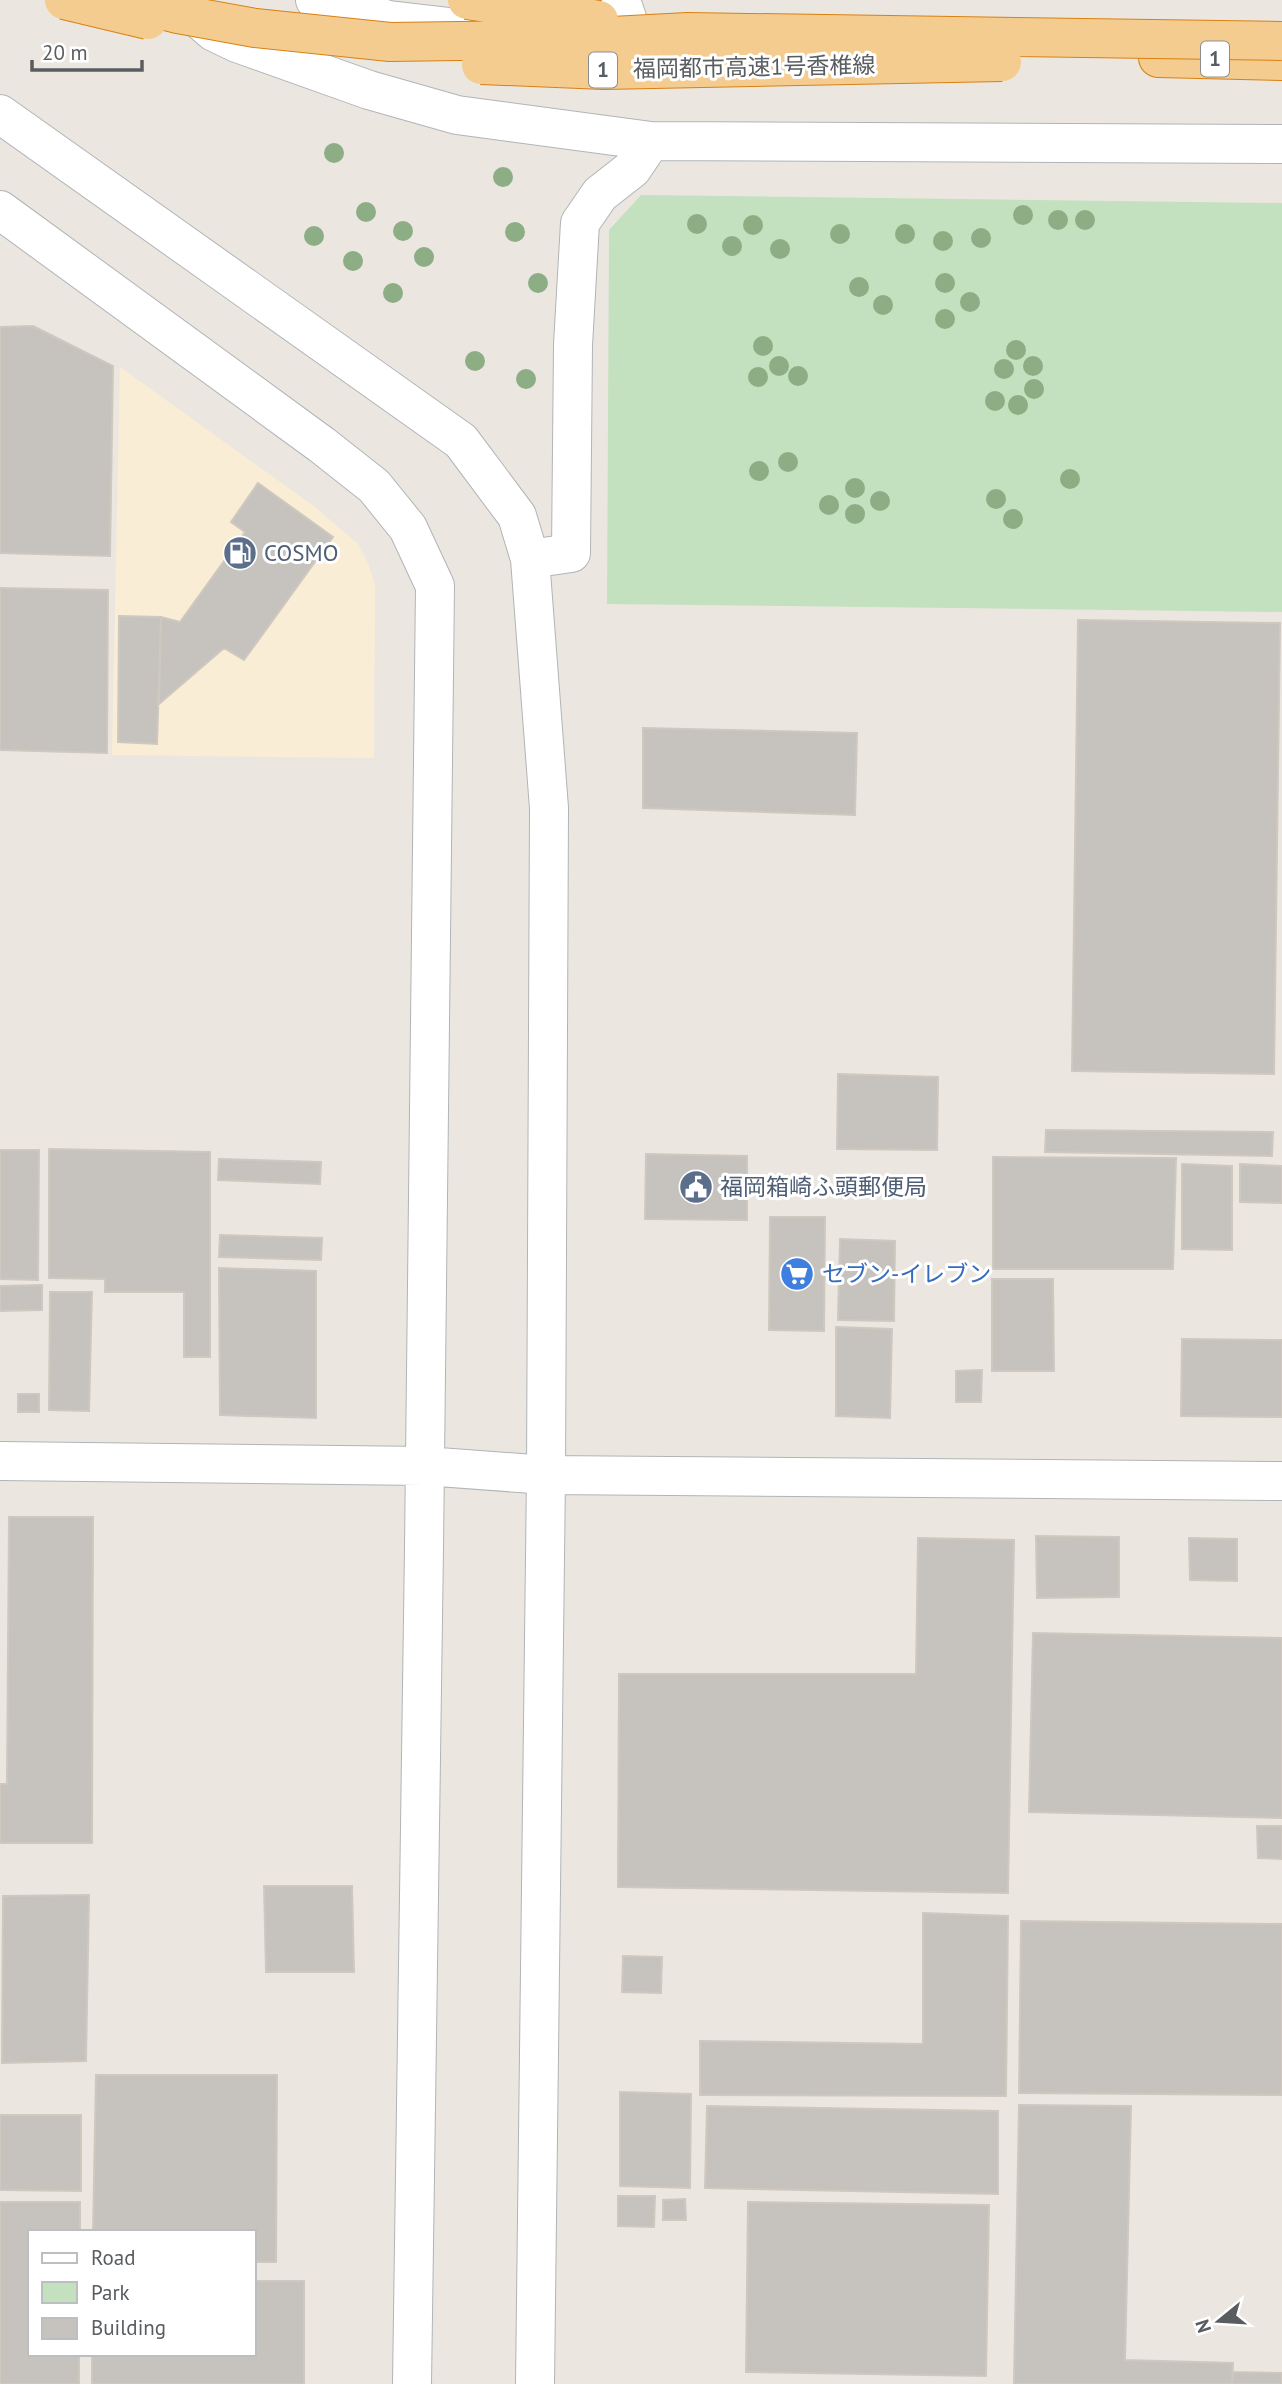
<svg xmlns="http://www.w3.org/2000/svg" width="1282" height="2384" viewBox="0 0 1282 2384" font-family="'PT Sans','Noto Sans JP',sans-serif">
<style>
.commercial{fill:#faedd6}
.green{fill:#c3e1be}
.building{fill:#c6c2be;stroke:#cfc8bf;stroke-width:2}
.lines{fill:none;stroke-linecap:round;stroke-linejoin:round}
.minor-casing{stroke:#b1b4b7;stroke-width:40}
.highway-casing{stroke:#d98012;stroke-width:40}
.minor{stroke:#fff;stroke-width:38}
.highway{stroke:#f4cc8f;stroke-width:38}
.highway-bridge-casing{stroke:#d98012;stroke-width:40;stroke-linecap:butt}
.highway-bridge{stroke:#f4cc8f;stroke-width:38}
.tree{fill:#8dad85}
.labels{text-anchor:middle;stroke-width:6;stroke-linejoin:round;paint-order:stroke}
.shield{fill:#fff;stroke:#8b8e90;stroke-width:2}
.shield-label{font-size:21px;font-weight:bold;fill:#595d60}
.street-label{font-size:23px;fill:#595d60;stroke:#fff}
.service-label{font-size:23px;fill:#4e5e75;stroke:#fff;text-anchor:start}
.shop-label{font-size:23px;fill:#366cbe;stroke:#fff;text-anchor:start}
</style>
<rect width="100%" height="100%" fill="#ebe7e0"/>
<path class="commercial" d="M120,367L315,507L358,544L368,563L375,584L374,758L112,755Z"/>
<path class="green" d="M641,195L1282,203V612L607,604L609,230Z"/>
<path class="building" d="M33,326L113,366L110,556L0,553V327Z
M258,483L333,537L244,660L224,648L159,704L161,617L180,622L245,532L231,522Z
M0,588L108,590L107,753L0,750Z
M119,616L161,617L157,744L118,742Z
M1078,620L1280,623L1274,1074L1072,1071Z
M643,728L857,733L855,815L643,808Z
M838,1074L938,1077L937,1150L837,1149Z
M1046,1130L1273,1132L1272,1156L1045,1152Z
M49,1149L210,1152V1357H184V1292H105V1279L49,1278Z
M0,1150H39L38,1280L0,1279Z
M646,1154L747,1156V1220L645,1219Z
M993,1157L1176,1158L1173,1269H993Z
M219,1159L321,1162L320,1184L218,1180Z
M1182,1164L1232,1166V1250L1182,1249Z
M1240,1164L1282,1166V1203L1240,1202Z
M770,1217H825L824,1331L769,1330Z
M220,1235L322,1238L321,1260L219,1257Z
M840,1239L895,1241L894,1321L838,1320Z
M219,1268L316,1271V1418L220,1415Z
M992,1279H1053L1054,1371H992Z
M42,1285V1310L0,1311V1286Z
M50,1292H92L89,1411L49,1410Z
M836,1327L892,1329L890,1418L836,1416Z
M1182,1339L1282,1340V1417L1181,1416Z
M982,1370L981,1402H956V1371Z
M18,1394H39V1412H18Z
M9,1517H93L92,1843H0V1784H7Z
M1036,1536L1119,1537V1597L1037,1598Z
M918,1538L1014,1540L1008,1893L618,1887L619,1674H916Z
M1189,1538L1237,1539V1581L1190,1580Z
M1033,1633L1282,1638V1818L1029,1812Z
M1257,1826H1282V1859L1258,1858Z
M264,1886H352L354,1972H266Z
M89,1895L86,2061L2,2063L3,1896Z
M923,1913L1008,1916L1006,2096L700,2095V2041L923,2044Z
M1021,1921L1282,1924V2095L1019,2093Z
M623,1956L662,1957L661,1993L622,1992Z
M96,2075H277L276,2262H254V2232H93Z
M620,2092L691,2094L690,2188L620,2186Z
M1019,2105L1131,2106L1125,2360L1233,2363L1232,2384H1014Z
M707,2106L998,2111V2194L705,2188Z
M0,2115H81V2191L0,2190Z
M618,2196H655L654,2227L618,2226Z
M685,2199L686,2220H663V2200Z
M0,2202H80V2232H30V2354H79V2384H0Z
M748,2202L989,2205L986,2376L746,2372Z
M254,2281H304V2384H92V2354H254Z
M1233,2372L1282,2373V2384H1232Z"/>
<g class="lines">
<g class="minor-casing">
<path id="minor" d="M315,0L389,20L458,28
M561,7L624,9L631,30
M200,20L214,32L237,43L369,90L457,115L651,141L1282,144
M0,114L461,441L517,516L530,559L549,808L546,1475L535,2384
M0,210L322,445L374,486L408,528L435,586L424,1548L412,2384
M530,559L571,553L573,345L580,223L600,194L632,169L651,141
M0,1461L425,1466L546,1475L1282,1481"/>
</g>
<g class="highway-casing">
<path id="highway" d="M1158,58L1282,61"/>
</g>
<use href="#minor" class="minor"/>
<use href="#highway" class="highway"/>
<g class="highway-bridge-casing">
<path id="highway-bridge" d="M64,0L148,20
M123,0L178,14L255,28L390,42L536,40L688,32L1282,41
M467,0L599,20
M481,65L604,70L1002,62"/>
</g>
<use href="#highway-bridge" class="highway-bridge"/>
</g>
<g class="tree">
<circle cx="334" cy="153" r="10"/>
<circle cx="503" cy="177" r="10"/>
<circle cx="366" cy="212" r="10"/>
<circle cx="1023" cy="215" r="10"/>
<circle cx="1058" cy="220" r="10"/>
<circle cx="1085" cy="220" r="10"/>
<circle cx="697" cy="224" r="10"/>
<circle cx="753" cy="225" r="10"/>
<circle cx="403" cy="231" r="10"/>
<circle cx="515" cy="232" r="10"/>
<circle cx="840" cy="234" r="10"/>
<circle cx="905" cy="234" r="10"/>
<circle cx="314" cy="236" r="10"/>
<circle cx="981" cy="238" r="10"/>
<circle cx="943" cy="241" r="10"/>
<circle cx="732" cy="246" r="10"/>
<circle cx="780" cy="249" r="10"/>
<circle cx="424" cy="257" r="10"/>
<circle cx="353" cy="261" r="10"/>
<circle cx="538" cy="283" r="10"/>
<circle cx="945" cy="283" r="10"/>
<circle cx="859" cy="287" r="10"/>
<circle cx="393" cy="293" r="10"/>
<circle cx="970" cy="302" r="10"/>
<circle cx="883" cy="305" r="10"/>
<circle cx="945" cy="319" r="10"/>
<circle cx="763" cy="346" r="10"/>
<circle cx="1016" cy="350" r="10"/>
<circle cx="475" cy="361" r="10"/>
<circle cx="779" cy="366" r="10"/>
<circle cx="1033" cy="366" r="10"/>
<circle cx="1004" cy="369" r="10"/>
<circle cx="798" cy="376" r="10"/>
<circle cx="758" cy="377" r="10"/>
<circle cx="526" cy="379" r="10"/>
<circle cx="1034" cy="389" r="10"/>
<circle cx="995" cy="401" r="10"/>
<circle cx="1018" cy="405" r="10"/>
<circle cx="788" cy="462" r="10"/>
<circle cx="759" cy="471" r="10"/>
<circle cx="1070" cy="479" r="10"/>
<circle cx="855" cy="488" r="10"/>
<circle cx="996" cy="499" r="10"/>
<circle cx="880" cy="501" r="10"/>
<circle cx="829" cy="505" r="10"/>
<circle cx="855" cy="514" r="10"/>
<circle cx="1013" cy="519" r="10"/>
</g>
<defs>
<g id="fuel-disc" transform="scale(1.75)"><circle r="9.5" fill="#5c6f8a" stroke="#fff"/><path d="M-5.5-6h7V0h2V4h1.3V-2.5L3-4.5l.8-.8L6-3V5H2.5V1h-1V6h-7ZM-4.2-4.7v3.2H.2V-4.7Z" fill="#fff"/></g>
<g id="civic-disc" transform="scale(1.75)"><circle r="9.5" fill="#5c6f8a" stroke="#fff"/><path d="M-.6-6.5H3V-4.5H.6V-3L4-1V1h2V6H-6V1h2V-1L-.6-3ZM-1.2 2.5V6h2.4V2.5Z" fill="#fff"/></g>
<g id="supermarket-disc" transform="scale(1.75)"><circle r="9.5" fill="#3f7fe0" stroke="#fff"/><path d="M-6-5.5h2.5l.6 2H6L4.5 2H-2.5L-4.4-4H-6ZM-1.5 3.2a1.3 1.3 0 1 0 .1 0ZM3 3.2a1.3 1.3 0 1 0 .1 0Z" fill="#fff"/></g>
</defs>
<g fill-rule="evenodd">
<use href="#fuel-disc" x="240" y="553"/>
<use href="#civic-disc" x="696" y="1187"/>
<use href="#supermarket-disc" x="797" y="1274"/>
</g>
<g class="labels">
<g class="shield">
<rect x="1201" y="41.5" width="28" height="35" rx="5"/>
<rect x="589" y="52.5" width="28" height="35" rx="5"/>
</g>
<g class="shield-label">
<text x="1215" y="66">1</text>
<text x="603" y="77">1</text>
</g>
<g class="street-label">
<text transform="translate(754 67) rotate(-1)" y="8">福岡都市高速1号香椎線</text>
</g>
<g class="service-label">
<text x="264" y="561">COSMO</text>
<text x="720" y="1195">福岡箱崎ふ頭郵便局</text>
</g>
<g class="shop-label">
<text x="822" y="1282">セブン-イレブン</text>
</g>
</g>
<rect x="28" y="2230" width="228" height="126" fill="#ffffff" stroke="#bdbebf" stroke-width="2"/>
<rect x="42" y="2253" width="35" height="10" fill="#ffffff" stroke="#bdbebf" stroke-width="2"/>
<text x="91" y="2265" font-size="21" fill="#595d60">Road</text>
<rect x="42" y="2282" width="35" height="21" fill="#c3e1be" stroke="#bdbebf" stroke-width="2"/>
<text x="91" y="2300" font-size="21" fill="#595d60">Park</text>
<rect x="42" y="2318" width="35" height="21" fill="#c6c2be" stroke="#bdbebf" stroke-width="2"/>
<text x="91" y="2335" font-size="21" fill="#595d60">Building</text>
<g transform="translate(1219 2321) rotate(252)" stroke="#ffffff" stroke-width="5" paint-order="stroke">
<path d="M0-5L12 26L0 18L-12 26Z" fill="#595d60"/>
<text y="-10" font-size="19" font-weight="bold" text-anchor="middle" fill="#595d60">N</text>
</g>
<path d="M32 60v10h110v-10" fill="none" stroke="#595d60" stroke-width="3.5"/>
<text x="42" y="60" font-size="21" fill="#595d60" stroke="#ffffff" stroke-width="5" paint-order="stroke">20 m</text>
</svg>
